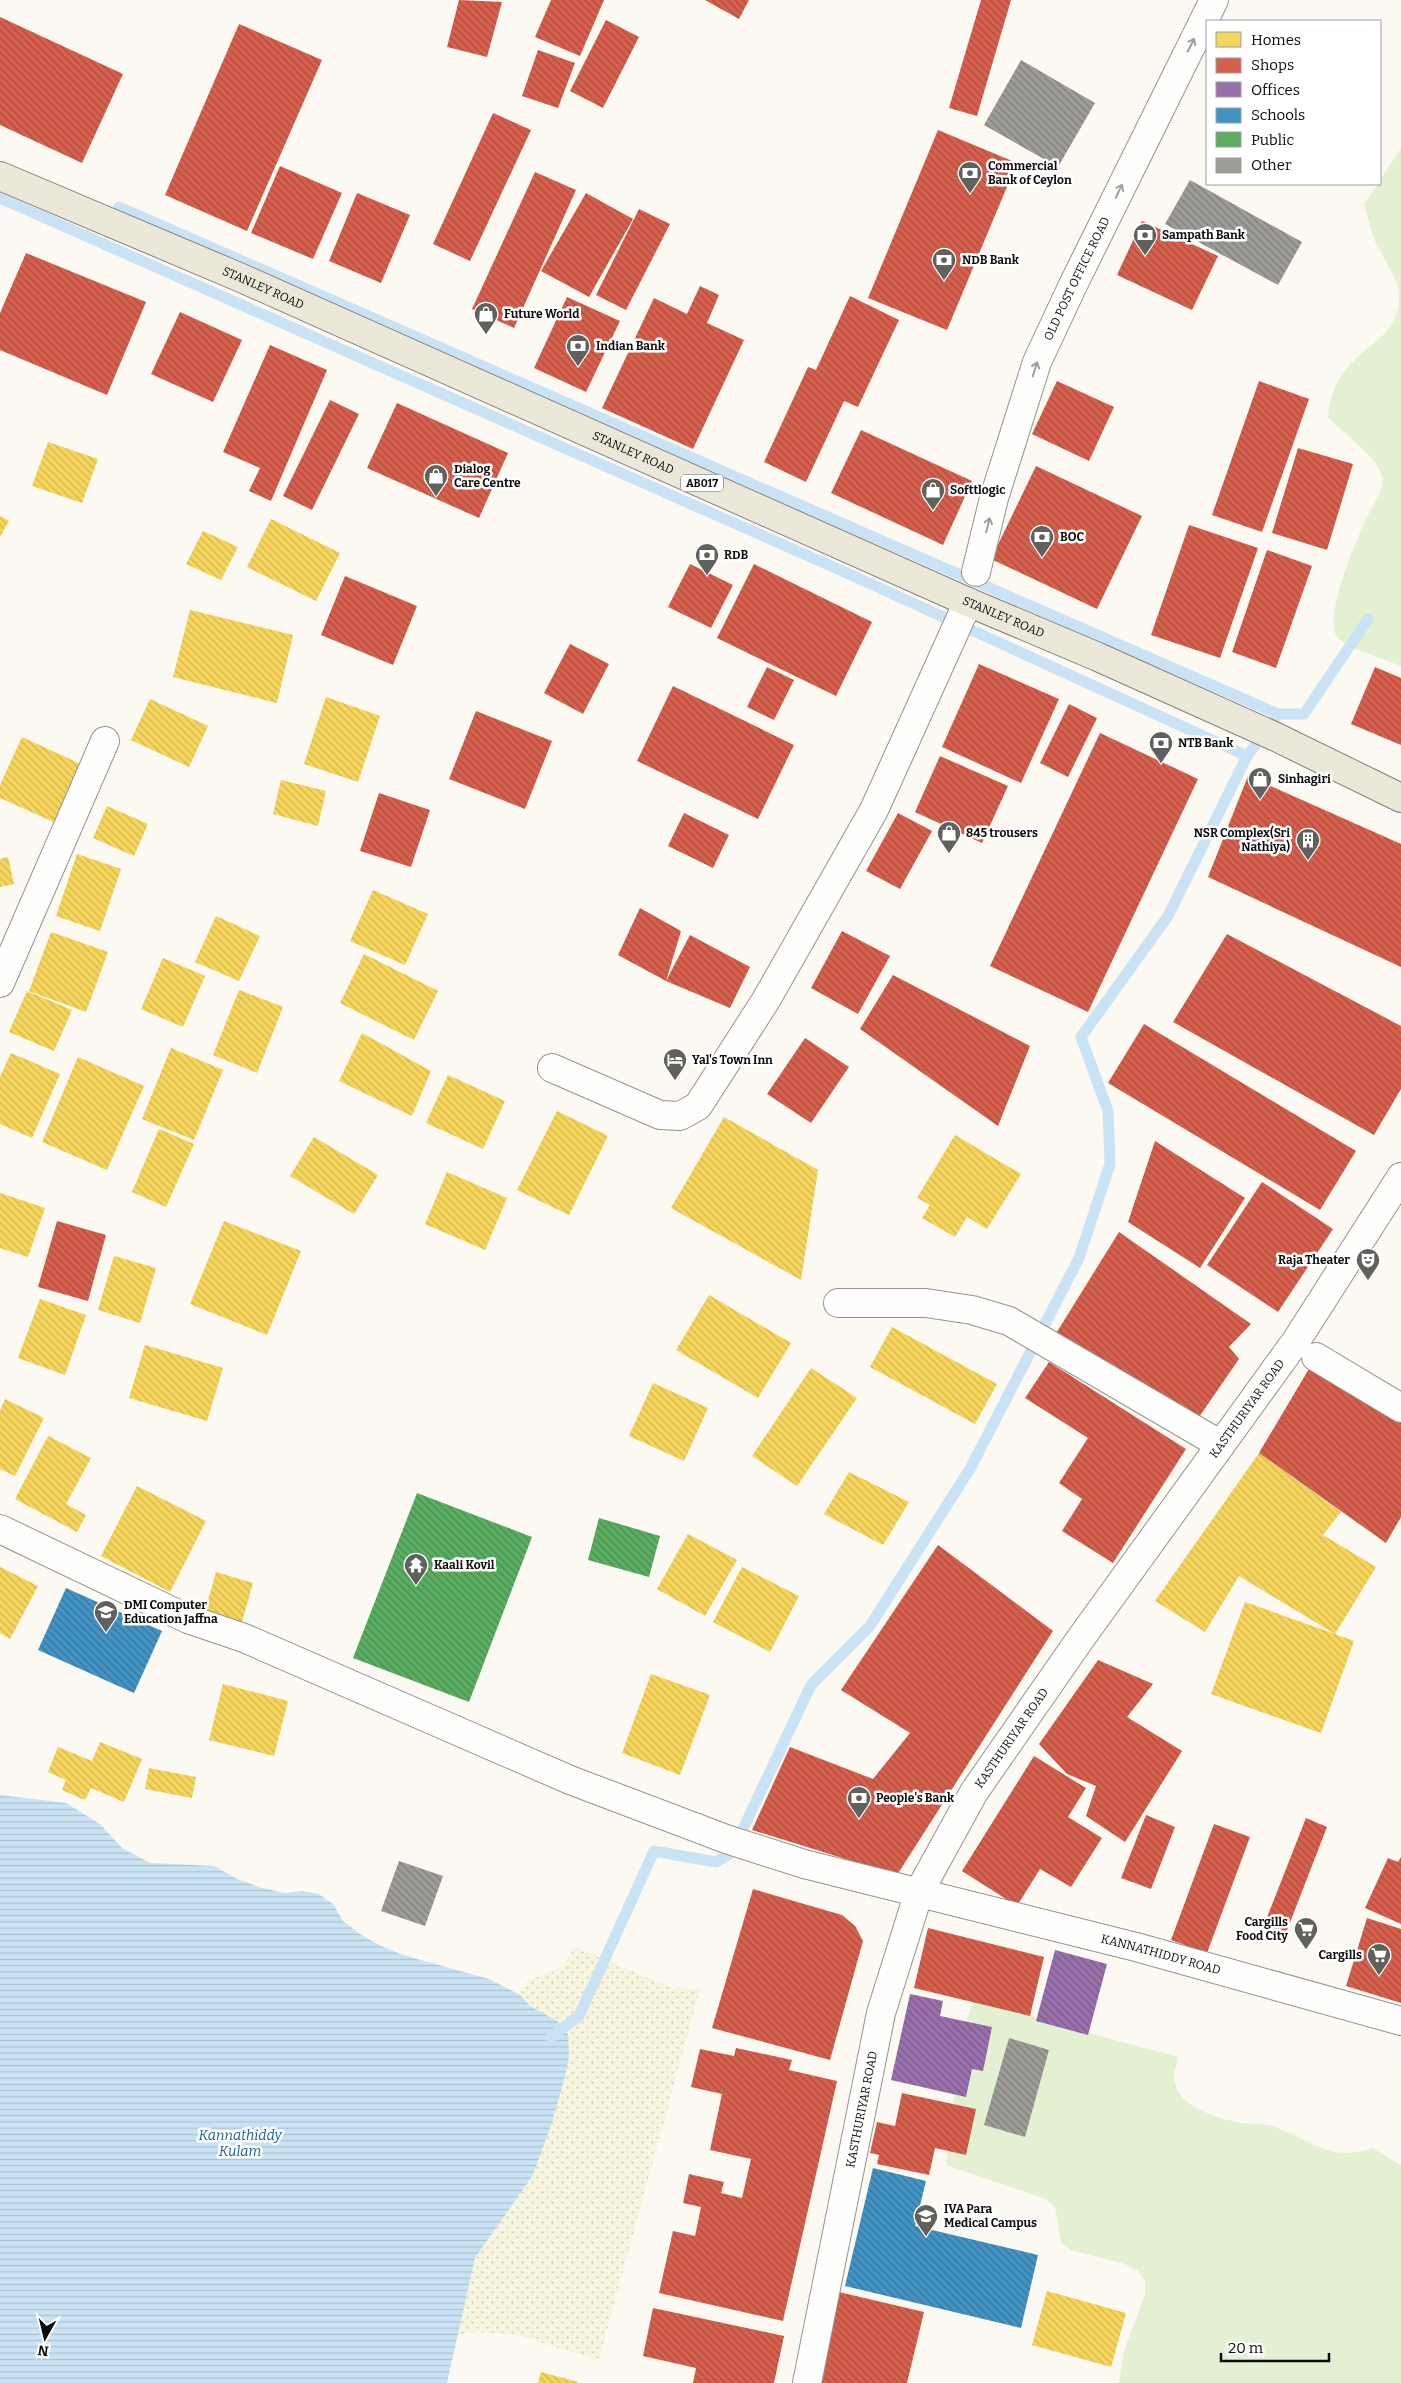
<svg xmlns="http://www.w3.org/2000/svg" width="1401" height="2383" viewBox="0 0 1401 2383" font-family="Bitter,serif">
<style>
.farmland{fill:url(#farmland-dots)}
.grass{fill:#e3f0d2}
.water{fill:url(#water-rules)}
.homes{fill:url(#homes-back-hatch)}
.shops{fill:url(#shops-back-hatch)}
.offices{fill:url(#offices-back-hatch)}
.schools{fill:url(#schools-back-hatch)}
.public{fill:url(#public-back-hatch)}
.lines{fill:none;stroke-linecap:round;stroke-linejoin:round}
.stream{stroke:#c9e3f4;stroke-width:11}
.building{fill:url(#building-back-hatch)}
.minor-casing{stroke:#949390;stroke-width:30}
.primary-casing{stroke:#81817d;stroke-width:30}
.minor{stroke:#fefefd;stroke-width:28}
.primary{stroke:#ebe8d9;stroke-width:28}
.oneway{stroke:#9e9e9d}
.labels{text-anchor:middle;stroke-width:5;stroke-linejoin:round;paint-order:stroke}
.shield{fill:#fff;stroke:#565656;stroke-width:1}
.shield-label{font-size:11px;font-weight:bold;fill:#0d0d0d}
.poi-label{font-size:12px;font-weight:bold;fill:#0d0d0d;stroke:#fff;text-anchor:start}
.street-label{font-size:12px;fill:#0d0d0d;stroke:#fff}
.water-label{font-size:14px;font-style:italic;fill:#185d9c;stroke:#fff}
</style>
<defs>
<pattern id="farmland-dots" width="8" height="8" patternUnits="userSpaceOnUse" patternTransform="scale(1.25)"><rect width="8" height="8" fill="#f7f5de"/><path d="M2 2h.1M6 6h.1" fill="none" stroke="#d3d1bd" stroke-width="1.8" stroke-linecap="round"/></pattern>
<pattern id="water-rules" width="6" height="5" patternUnits="userSpaceOnUse" patternTransform="scale(1.25)"><rect width="6" height="5" fill="#c9e3f4"/><path d="M0 2.5h6" fill="none" stroke="#abc2d0"/></pattern>
<pattern id="homes-back-hatch" width="6" height="6" patternUnits="userSpaceOnUse" patternTransform="scale(1.25)"><rect width="6" height="6" fill="#f6d55c"/><path d="M-1 5l2 2M0 0l6 6M5-1l2 2" fill="none" stroke="#d2b64f"/></pattern>
<pattern id="shops-back-hatch" width="6" height="6" patternUnits="userSpaceOnUse" patternTransform="scale(1.25)"><rect width="6" height="6" fill="#d6604d"/><path d="M-1 5l2 2M0 0l6 6M5-1l2 2" fill="none" stroke="#ac4e3e"/></pattern>
<pattern id="offices-back-hatch" width="6" height="6" patternUnits="userSpaceOnUse" patternTransform="scale(1.25)"><rect width="6" height="6" fill="#9970ab"/><path d="M-1 5l2 2M0 0l6 6M5-1l2 2" fill="none" stroke="#7b5a8a"/></pattern>
<pattern id="schools-back-hatch" width="6" height="6" patternUnits="userSpaceOnUse" patternTransform="scale(1.25)"><rect width="6" height="6" fill="#4393c3"/><path d="M-1 5l2 2M0 0l6 6M5-1l2 2" fill="none" stroke="#36769d"/></pattern>
<pattern id="public-back-hatch" width="6" height="6" patternUnits="userSpaceOnUse" patternTransform="scale(1.25)"><rect width="6" height="6" fill="#5aae61"/><path d="M-1 5l2 2M0 0l6 6M5-1l2 2" fill="none" stroke="#498c4e"/></pattern>
<pattern id="building-back-hatch" width="6" height="6" patternUnits="userSpaceOnUse" patternTransform="scale(1.25)"><rect width="6" height="6" fill="#9e9c97"/><path d="M-1 5l2 2M0 0l6 6M5-1l2 2" fill="none" stroke="#7f7e7a"/></pattern>
</defs>
<rect width="100%" height="100%" fill="#fbf9f1"/>
<path class="farmland" d="M575,1947L643,1976L674,1988L700,1989L599,2359L557,2348L527,2337L508,2334L473,2332L458,2335L475,2258L533,2175L552,2123L564,2080L557,2021L530,2006L520,1995L521,1989L526,1982L562,1967Z"/>
<path class="grass" d="M1401,148V666C1387,660 1348,648 1338,638C1321,620 1358,536 1368,515C1373,505 1385,489 1382,476C1379,459 1341,430 1328,418C1329,400 1335,382 1347,368C1369,342 1401,334 1399,293C1398,279 1381,255 1375,241C1370,229 1368,216 1364,204L1378,184H1380V180Z
M976,1998L1030,2013L1036,2019L1178,2057C1177,2063 1174,2070 1174,2076C1174,2107 1217,2118 1241,2123C1252,2125 1265,2123 1275,2127C1310,2140 1332,2163 1372,2148L1401,2165V2383H1119L1124,2351L1145,2295V2281L1138,2271L1125,2264L1071,2250L1061,2242L1055,2207L1046,2199L946,2165C951,2134 960,2016 976,1998Z"/>
<path class="water" d="M0,1795L66,1803L100,1824L122,1848L150,1863L214,1866L237,1879L262,1888L285,1893L302,1891L319,1894L333,1904L343,1921L360,1934L379,1945L403,1955L489,1979L520,1995L530,2006L557,2021L568,2034L569,2057L564,2080L552,2123L533,2175L475,2258L447,2383H0Z"/>
<path class="homes" d="M48,442L98,459L82,503L32,486Z
M0,516L9,521L0,537Z
M271,519L340,553L316,601L247,567Z
M203,531L238,547L221,580L186,564Z
M190,610L293,635L277,703L173,677Z
M326,697L380,716L358,782L304,764Z
M150,699L208,726L189,767L131,740Z
M22,737L85,766L58,824L0,798V785Z
M281,780L326,791L318,826L273,814Z
M107,806L148,824L134,856L93,838Z
M77,854L121,869L100,931L56,916Z
M8,857L14,884L0,887V859Z
M373,890L428,914L405,965L350,941Z
M216,916L260,936L239,981L195,962Z
M51,932L108,952L86,1012L29,991Z
M364,954L438,991L414,1040L340,1003Z
M163,958L205,976L183,1027L141,1009Z
M239,990L283,1007L257,1073L213,1055Z
M27,991L72,1010L54,1051L9,1032Z
M362,1033L431,1071L412,1116L339,1081Z
M171,1048L223,1070L194,1140L142,1119Z
M11,1053L60,1074L32,1138L0,1124V1077Z
M78,1057L144,1086L107,1170L42,1142Z
M448,1075L505,1101L483,1149L426,1123Z
M557,1111L608,1136L569,1215L517,1190Z
M724,1117L818,1170L801,1280L671,1208Z
M159,1129L194,1144L166,1207L132,1192Z
M955,1135L1021,1174L987,1229L967,1217L955,1237L922,1218L930,1205L917,1198Z
M314,1137L378,1175L354,1214L290,1176Z
M447,1172L507,1198L485,1250L425,1224Z
M0,1193L45,1208L28,1257L0,1248Z
M224,1221L301,1251L267,1335L190,1304Z
M114,1256L156,1268L140,1323L98,1310Z
M709,1295L791,1343L758,1398L676,1350Z
M40,1299L86,1315L65,1375L18,1358Z
M892,1327L997,1384L975,1424L870,1367Z
M145,1345L223,1368L207,1421L129,1398Z
M811,1368L857,1398L797,1486L752,1456Z
M653,1383L708,1408L684,1461L629,1436Z
M5,1399L44,1418L15,1476L0,1469V1411Z
M48,1436L91,1458L66,1504L86,1515L77,1532L15,1499Z
M1259,1453L1341,1512L1323,1535L1376,1567L1335,1634L1354,1641L1321,1733L1211,1694L1245,1602L1335,1634L1239,1576L1205,1632L1155,1601Z
M849,1472L909,1502L883,1545L824,1514Z
M137,1486L206,1521L170,1592L101,1556Z
M688,1534L737,1560L705,1616L657,1589Z
M0,1567L38,1586L10,1639L0,1633Z
M742,1567L799,1596L770,1652L713,1622Z
M216,1572L253,1583L240,1629L203,1619Z
M651,1674L710,1695L680,1775L622,1753Z
M223,1684L288,1701L274,1756L209,1740Z
M100,1742L142,1759L124,1802L91,1788L85,1800L62,1790L66,1780L48,1772L58,1747L92,1761Z
M149,1768L196,1777L192,1798L145,1789Z
M1047,2291L1126,2313L1111,2367L1032,2345Z
M541,2372L578,2382V2383H538Z"/>
<path class="shops" d="M459,0L502,2L487,57L447,47Z
M551,0H604L580,56L535,37Z
M705,0H749L739,19Z
M981,0H1011L977,116L949,108Z
M0,17L123,74L82,163L0,125Z
M606,20L639,37L603,108L570,91Z
M239,24L322,60L247,231L165,195Z
M538,50L575,63L558,108L522,96Z
M493,113L531,130L470,261L433,244Z
M938,130L1017,163L947,330L868,298Z
M280,166L342,193L313,259L251,233Z
M535,172L576,190L514,328L472,309Z
M357,193L410,215L381,283L329,261Z
M586,193L633,219L589,297L541,271Z
M639,209L670,224L626,310L596,295Z
M1142,221L1218,256L1192,310L1117,275Z
M26,253L146,302L107,395L0,350V313Z
M700,286L719,295L707,323L744,340L693,449L602,408L654,298L687,314Z
M850,296L899,320L858,407L844,401L806,482L764,462L808,367L816,370Z
M567,297L620,321L586,392L534,368Z
M180,312L242,340L213,402L151,374Z
M270,345L327,370L271,501L249,491L260,468L223,452Z
M1057,381L1114,407L1089,461L1032,434Z
M1259,381L1309,399L1262,532L1212,515Z
M330,400L359,414L312,510L283,496Z
M397,403L508,453L479,518L367,468Z
M861,430L972,481L943,545L831,493Z
M1298,448L1353,464L1327,550L1272,533Z
M1036,466L1142,516L1097,609L991,559Z
M1189,525L1258,548L1220,658L1151,635Z
M1267,550L1312,566L1276,668L1232,652Z
M690,564L733,585L711,628L668,607Z
M754,564L872,622L836,696L717,638Z
M345,576L417,606L393,665L321,635Z
M570,644L609,664L583,714L544,693Z
M979,664L1059,699L1021,783L942,747Z
M767,667L794,680L774,720L747,707Z
M1375,667L1401,678V745L1351,724Z
M673,686L794,745L758,819L637,761Z
M1069,704L1097,718L1068,777L1040,763Z
M476,711L552,741L525,809L449,779Z
M1100,733L1198,779L1088,1012L990,966Z
M940,756L1008,786L982,843L915,812Z
M1248,776L1401,844V967L1208,877Z
M379,793L430,810L411,867L360,851Z
M684,813L729,835L713,868L668,846Z
M898,813L932,831L900,889L866,871Z
M640,908L681,931L666,981L690,935L750,967L730,1008L666,981L618,955Z
M842,931L890,956L858,1014L811,988Z
M1227,934L1401,1026V1089L1374,1135L1173,1022Z
M893,975L1030,1046L998,1126L860,1029Z
M1144,1024L1356,1151L1320,1210L1108,1083Z
M805,1038L849,1067L811,1123L767,1094Z
M1155,1141L1245,1198L1200,1268L1128,1222Z
M1262,1182L1333,1229L1278,1312L1207,1265Z
M57,1221L106,1235L88,1301L38,1287Z
M1119,1232L1251,1324L1229,1347L1239,1359L1197,1420L1055,1335Z
M1316,1357L1401,1420V1517L1386,1543L1259,1453Z
M1049,1362L1186,1449L1113,1563L1062,1531L1082,1499L1059,1483L1088,1438L1025,1398Z
M938,1545L1053,1631L897,1875L752,1830L790,1747L873,1779L910,1733L841,1690Z
M1098,1660L1153,1684L1127,1717L1182,1751L1125,1842L1086,1816L1096,1786L1067,1774L1039,1744Z
M1034,1756L1086,1788L1068,1817L1102,1838L1071,1887L1040,1869L1017,1906L962,1871Z
M1146,1815L1175,1827L1151,1889L1121,1878Z
M1306,1818L1327,1827L1284,1938L1262,1930Z
M1214,1824L1250,1837L1207,1953L1171,1940Z
M1401,1857V1924L1365,1908L1388,1858L1398,1862Z
M753,1889L842,1915L855,1926L863,1941L830,2060L712,2028Z
M1367,1918L1401,1929V2003L1346,1986Z
M928,1928L1044,1957L1030,2016L914,1988Z
M736,2048L792,2060L789,2070L837,2081L783,2321L659,2293L673,2231L695,2236L701,2207L683,2203L689,2174L724,2182L721,2193L742,2198L751,2159L710,2150L722,2094L691,2087L700,2049L734,2056Z
M902,2093L976,2109L966,2155L935,2148L929,2175L877,2164L879,2155L870,2153L877,2122L895,2126Z
M839,2292L924,2312L907,2383H817Z
M653,2308L784,2336L774,2383H693L696,2368L643,2356Z"/>
<path class="offices" d="M1055,1950L1107,1964L1088,2035L1036,2021Z
M910,1994L943,2001L940,2016L992,2027L983,2071L972,2069L966,2097L891,2080Z"/>
<path class="schools" d="M66,1588L162,1631L134,1693L38,1650Z
M873,2168L926,2181L915,2226L1038,2255L1021,2328L845,2286Z"/>
<path class="public" d="M417,1493L532,1537L469,1702L353,1658Z
M599,1518L660,1536L649,1577L588,1560Z"/>
<g class="lines">
<path class="stream" d="M0,198L849,574L1247,756
M119,207L1278,714
M741,1833L811,1685L870,1626L971,1467L1079,1258L1110,1164L1108,1111L1081,1037L1168,916L1247,756L1278,714H1304L1368,619
M551,2037L579,2016L654,1851L716,1862L731,1853"/>
</g>
<path class="building" d="M1021,60L1095,103L1058,167L984,125Z
M1190,180L1302,242L1278,285L1165,224Z
M399,1861L443,1876L425,1926L381,1911Z
M1009,2038L1049,2050L1025,2137L984,2125Z"/>
<g class="lines">
<g class="minor-casing">
<g id="minor">
<path id="s1" d="M976,572L994,498L1037,362L1073,285L1214,0"/>
<path d="M0,983L105,741"/>
<path d="M552,1068L660,1115L680,1116L698,1106L766,1000L874,810L968,602"/>
<path d="M838,1303H926L972,1310L1009,1321L1221,1445"/>
<path d="M1316,1357L1401,1408"/>
<path id="s2" d="M0,1529L188,1619L244,1638L570,1780L726,1839L804,1864L1136,1947L1401,2021"/>
<path id="s3" d="M807,2383L881,2013L919,1892L974,1792L1081,1638L1296,1341L1401,1177"/>
</g>
</g>
<g class="primary-casing">
<g id="primary">
<path id="s4" d="M0,176L239,277L968,602L1098,657L1276,737L1401,798"/>
</g>
</g>
<use href="#minor" class="minor"/>
<use href="#primary" class="primary"/>
</g>
<defs><path id="oneway-shaft" d="M-6 0H5M1.5-3L5.5 0L1.5 3" fill="none" stroke-width="1.6" stroke-linecap="round" stroke-linejoin="round" transform="scale(1.25)"/></defs>
<g class="oneway">
<use href="#oneway-shaft" transform="translate(1191 45) rotate(-63)"/>
<use href="#oneway-shaft" transform="translate(1119 191) rotate(-64)"/>
<use href="#oneway-shaft" transform="translate(1035 369) rotate(-73)"/>
<use href="#oneway-shaft" transform="translate(988 525) rotate(-76)"/>
</g>
<defs>
<g id="bank-pin" transform="scale(1.25)"><path d="M0 17L-7.5 6A9.5 9.5 0 1 1 7.5 6Z" fill="#60605d" stroke="#fff"/><path d="M-6-4H6V4H-6ZM0-2.3a2.3 2.3 0 1 0 0 4.6a2.3 2.3 0 1 0 0-4.6Z" fill="#fff"/></g>
<g id="shop-pin" transform="scale(1.25)"><path d="M0 17L-7.5 6A9.5 9.5 0 1 1 7.5 6Z" fill="#60605d" stroke="#fff"/><path d="M-5-2.5h2.3a2.7 3.5 0 0 1 5.4 0H5L5.5 6h-11ZM-1.5-2.5h3a1.5 2.3 0 0 0-3 0Z" fill="#fff"/></g>
<g id="building-pin" transform="scale(1.25)"><path d="M0 17L-7.5 6A9.5 9.5 0 1 1 7.5 6Z" fill="#60605d" stroke="#fff"/><path d="M-4-6H4V6H1V3H-1V6H-4ZM-2.5-4.3h1.7v1.8h-1.7ZM.8-4.3h1.7v1.8H.8ZM-2.5-1h1.7V.8h-1.7ZM.8-1h1.7V.8H.8Z" fill="#fff"/></g>
<g id="hotel-pin" transform="scale(1.25)"><path d="M0 17L-7.5 6A9.5 9.5 0 1 1 7.5 6Z" fill="#60605d" stroke="#fff"/><path d="M-6-4.5h1.5V1H6V5H4.5V3h-9V5H-6ZM-4 0a1.8 1.8 0 1 1 3.6 0ZM.5 0V-2.5h3Q6-2.5 6 0Z" fill="#fff"/></g>
<g id="theatre-pin" transform="scale(1.25)"><path d="M0 17L-7.5 6A9.5 9.5 0 1 1 7.5 6Z" fill="#60605d" stroke="#fff"/><path d="M-5-5.5Q0-4 5-5.5V0Q5 5 0 6Q-5 5-5 0ZM-3.3-2.5H-1v1.5H-3.3ZM1-2.5H3.3v1.5H1ZM-2.8 1Q0 5.5 2.8 1Z" fill="#fff"/></g>
<g id="temple-pin" transform="scale(1.25)"><path d="M0 17L-7.5 6A9.5 9.5 0 1 1 7.5 6Z" fill="#60605d" stroke="#fff"/><path d="M0-6L5-2H3V0L6.5 2.5H4V6H1.5V3h-3V6H-4V2.5H-6.5L-3 0V-2H-5Z" fill="#fff"/></g>
<g id="university-pin" transform="scale(1.25)"><path d="M0 17L-7.5 6A9.5 9.5 0 1 1 7.5 6Z" fill="#60605d" stroke="#fff"/><path d="M0-5L7-2L0 1L-7-2ZM-4 1L0 2.5L4 1V4Q0 6-4 4Z" fill="#fff"/></g>
<g id="supermarket-pin" transform="scale(1.25)"><path d="M0 17L-7.5 6A9.5 9.5 0 1 1 7.5 6Z" fill="#60605d" stroke="#fff"/><path d="M-6-5.5h2.5l.6 2H6L4.5 2H-2.5L-4.4-4H-6ZM-1.5 3.2a1.3 1.3 0 1 0 .1 0ZM3 3.2a1.3 1.3 0 1 0 .1 0Z" fill="#fff"/></g>
</defs>
<g fill-rule="evenodd">
<use href="#bank-pin" x="970" y="173"/>
<use href="#bank-pin" x="1145" y="235"/>
<use href="#bank-pin" x="944" y="260"/>
<use href="#shop-pin" x="486" y="314"/>
<use href="#bank-pin" x="578" y="346"/>
<use href="#shop-pin" x="436" y="476"/>
<use href="#shop-pin" x="933" y="490"/>
<use href="#bank-pin" x="1042" y="537"/>
<use href="#bank-pin" x="707" y="555"/>
<use href="#bank-pin" x="1161" y="743"/>
<use href="#shop-pin" x="1260" y="779"/>
<use href="#shop-pin" x="949" y="833"/>
<use href="#building-pin" x="1308" y="840"/>
<use href="#hotel-pin" x="675" y="1060"/>
<use href="#theatre-pin" x="1368" y="1260"/>
<use href="#temple-pin" x="416" y="1565"/>
<use href="#university-pin" x="106" y="1612"/>
<use href="#bank-pin" x="859" y="1798"/>
<use href="#supermarket-pin" x="1306" y="1929"/>
<use href="#supermarket-pin" x="1379" y="1955"/>
<use href="#university-pin" x="926" y="2216"/>
</g>
<g class="labels">
<rect class="shield" x="681" y="474.5" width="42" height="17" rx="4"/>
<g class="shield-label">
<text x="702" y="487">AB017</text>
</g>
<g class="poi-label">
<text x="988" y="170">Commercial<tspan x="988" dy="14">Bank of Ceylon</tspan></text>
<text x="1162" y="239">Sampath Bank</text>
<text x="962" y="264">NDB Bank</text>
<text x="504" y="318">Future World</text>
<text x="596" y="350">Indian Bank</text>
<text x="454" y="473">Dialog<tspan x="454" dy="14">Care Centre</tspan></text>
<text x="950" y="494">Softtlogic</text>
<text x="1060" y="541">BOC</text>
<text x="724" y="559">RDB</text>
<text x="1178" y="747">NTB Bank</text>
<text x="1278" y="783">Sinhagiri</text>
<text x="966" y="837">845 trousers</text>
<text x="1290" y="837" text-anchor="end">NSR Complex(Sri<tspan x="1290" dy="14">Nathiya)</tspan></text>
<text x="692" y="1064">Yal's Town Inn</text>
<text x="1350" y="1264" text-anchor="end">Raja Theater</text>
<text x="434" y="1569">Kaali Kovil</text>
<text x="124" y="1609">DMI Computer<tspan x="124" dy="14">Education Jaffna</tspan></text>
<text x="876" y="1802">People's Bank</text>
<text x="1288" y="1926" text-anchor="end">Cargills<tspan x="1288" dy="14">Food City</tspan></text>
<text x="1362" y="1959" text-anchor="end">Cargills</text>
<text x="944" y="2213">IVA Para<tspan x="944" dy="14">Medical Campus</tspan></text>
</g>
<g class="street-label">
<text dy="4" stroke="none"><textPath href="#s1" startOffset="311">OLD POST OFFICE ROAD</textPath></text>
<text dy="4" stroke="none"><textPath href="#s4" startOffset="286">STANLEY ROAD</textPath></text>
<text dy="4" stroke="none"><textPath href="#s4" startOffset="691">STANLEY ROAD</textPath></text>
<text dy="4" stroke="none"><textPath href="#s4" startOffset="1096">STANLEY ROAD</textPath></text>
<text dy="4" stroke="none"><textPath href="#s3" startOffset="1089">KASTHURIYAR ROAD</textPath></text>
<text dy="4" stroke="none"><textPath href="#s3" startOffset="684">KASTHURIYAR ROAD</textPath></text>
<text dy="4" stroke="none"><textPath href="#s2" startOffset="1240">KANNATHIDDY ROAD</textPath></text>
<text dy="4" stroke="none"><textPath href="#s3" startOffset="279">KASTHURIYAR ROAD</textPath></text>
</g>
<g class="water-label">
<text x="240" y="2140">Kannathiddy<tspan x="240" dy="16">Kulam</tspan></text>
</g>
</g>
<rect x="1206" y="20" width="175" height="165" fill="#ffffff" stroke="#9e9e9e"/>
<rect x="1216" y="32" width="25" height="15" fill="#f6d55c" stroke="#9e9e9e"/>
<text x="1251" y="45" font-size="15" fill="#0d0d0d">Homes</text>
<rect x="1216" y="58" width="25" height="15" fill="#d6604d" stroke="#9e9e9e"/>
<text x="1251" y="70" font-size="15" fill="#0d0d0d">Shops</text>
<rect x="1216" y="82" width="25" height="15" fill="#9970ab" stroke="#9e9e9e"/>
<text x="1251" y="95" font-size="15" fill="#0d0d0d">Offices</text>
<rect x="1216" y="108" width="25" height="15" fill="#4393c3" stroke="#9e9e9e"/>
<text x="1251" y="120" font-size="15" fill="#0d0d0d">Schools</text>
<rect x="1216" y="132" width="25" height="15" fill="#5aae61" stroke="#9e9e9e"/>
<text x="1251" y="145" font-size="15" fill="#0d0d0d">Public</text>
<rect x="1216" y="158" width="25" height="15" fill="#9e9c97" stroke="#9e9e9e"/>
<text x="1251" y="170" font-size="15" fill="#0d0d0d">Other</text>
<g transform="translate(45 2338) rotate(188)" stroke="#ffffff" stroke-width="4" paint-order="stroke">
<path d="M0-4L9 19L0 12L-9 19Z" fill="#0d0d0d"/>
<text y="-8" font-size="14" font-weight="bold" text-anchor="middle" fill="#0d0d0d">N</text>
</g>
<path d="M1221 2353v8h108v-8" fill="none" stroke="#0d0d0d" stroke-width="2.5"/>
<text x="1228" y="2353" font-size="15" fill="#0d0d0d" stroke="#ffffff" stroke-width="4" paint-order="stroke">20 m</text>
</svg>
